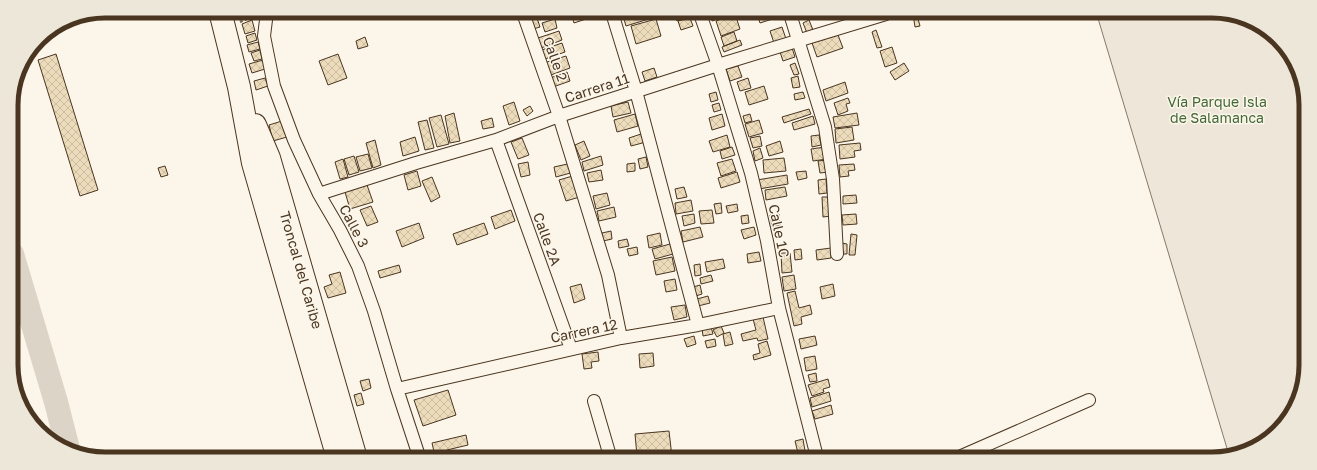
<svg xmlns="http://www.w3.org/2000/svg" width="1317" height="470" viewBox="0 0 1317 470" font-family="'Golos Text',sans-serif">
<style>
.park{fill:#ede6d9;stroke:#887966}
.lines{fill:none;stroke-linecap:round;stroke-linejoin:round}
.river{stroke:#dcd4c6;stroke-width:24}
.building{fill:url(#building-cross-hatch);stroke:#4a3520}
.street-casing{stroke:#4a3520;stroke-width:14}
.highway-casing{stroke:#4a3520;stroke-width:24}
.path{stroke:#7f6f5c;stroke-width:2.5;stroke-dasharray:3 2;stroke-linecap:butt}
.street{stroke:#fbf6e9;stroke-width:12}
.highway{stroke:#fbf6e9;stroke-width:22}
.labels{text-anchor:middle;stroke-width:3;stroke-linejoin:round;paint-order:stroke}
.street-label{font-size:14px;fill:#4a3520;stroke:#fbf6e9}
.park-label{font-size:14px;fill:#436837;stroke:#fbf6e9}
.rim{fill:none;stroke:#4a3520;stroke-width:5}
</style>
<defs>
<pattern id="building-cross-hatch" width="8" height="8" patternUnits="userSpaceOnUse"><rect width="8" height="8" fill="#ecdcbc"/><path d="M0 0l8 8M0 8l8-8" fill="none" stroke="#ccbda1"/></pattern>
</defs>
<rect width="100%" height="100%" fill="#fbf6e9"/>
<path class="park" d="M1097,15L1242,16L1283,43L1305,92L1301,395L1269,440L1229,455Z"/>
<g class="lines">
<path class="river" d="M12,254L56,402L68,449"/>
</g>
<path class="building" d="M538,13H552L553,15L540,20Z
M571,13H597L598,15L574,23Z
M631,13H650L652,18L626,26L623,16Z
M674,14H689L690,17L677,21Z
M710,14H732L712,21Z
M735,14L740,29L721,36L716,21Z
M757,14H781L782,16L760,23Z
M839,14H855L856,19L843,24Z
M913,14L917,15L920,26L915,27Z
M536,15L540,27L533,29L529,18Z
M690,18L693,26L681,30L678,21Z
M555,19L557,28L545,32L542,23Z
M656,19L661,36L636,44L631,26Z
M252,20L255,31L245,34L242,24Z
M809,20L813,30L807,33L803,23Z
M782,27L786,39L774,43L770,31Z
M876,30L882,47L877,48L872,32Z
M559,31L562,40L541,48L538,38Z
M734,32L737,41L724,46L721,37Z
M255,33L257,40L248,43L246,36Z
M838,35L843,48L817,57L812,43Z
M365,37L368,46L358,49L356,41Z
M740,40L742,45L724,52L722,47Z
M258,42L260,49L249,52L247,45Z
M562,43L565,52L542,60L539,51Z
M892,47L897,63L885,67L880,51Z
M792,48L795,57L783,61L780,52Z
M260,50L262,59L254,61L251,53Z
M56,54L98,190L80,196L38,60Z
M338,54L347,78L328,85L319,61Z
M566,56L570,68L548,76L544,63Z
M263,60L265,69L252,73L249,64Z
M795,63L799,74L794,75L790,65Z
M904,63L909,71L895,80L890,72Z
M738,66L742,77L730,81L726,69Z
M654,68L657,77L645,81L642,72Z
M567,72L570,81L553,87L550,78Z
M798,76L800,87L793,88L791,78Z
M265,78L268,86L256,90L254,81Z
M748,78L751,88L740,91L737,82Z
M845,82L848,93L826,101L823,90Z
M764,86L768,99L749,105L745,92Z
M716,92L718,100L711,102L709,94Z
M803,92L805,98L795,100L794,94Z
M848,98L850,103L846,104L848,111L838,115L834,103Z
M514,102L520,121L509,125L503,106Z
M628,102L631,113L613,117L611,106Z
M719,103L721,110L714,112L712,105Z
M530,106L533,111L527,116L523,110Z
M809,109L811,114L784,123L782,117Z
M454,113L460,141L450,143L445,116Z
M857,113L859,125L835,128L833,117Z
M635,114L638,126L617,132L614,120Z
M722,114L725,126L712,130L709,118Z
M750,114L752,121L745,123L743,116Z
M441,115L449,144L437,147L429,118Z
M813,116L815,124L794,130L792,123Z
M492,118L494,127L483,129L481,121Z
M427,120L434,148L425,150L418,122Z
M759,120L763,133L749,137L745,124Z
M282,121L287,137L273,141L269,125Z
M852,127L854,140L836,143L835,129Z
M644,133L646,142L631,146L629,138Z
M727,135L730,147L713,152L709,141Z
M819,135L821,145L812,147L811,136Z
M760,136L762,146L753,148L750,138Z
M415,137L419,151L403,156L400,142Z
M522,138L529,155L518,159L511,142Z
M375,140L381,165L373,168L366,143Z
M584,141L590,156L581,160L575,145Z
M780,141L783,152L769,156L766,146Z
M860,143L861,150L854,151L855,157L840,159L839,145Z
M732,147L735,155L722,159L720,151Z
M825,147L827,159L813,161L811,149Z
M760,148L763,158L755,161L753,151Z
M368,154L372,168L360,171L356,157Z
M354,156L359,172L349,175L344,159Z
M601,156L603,165L584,171L582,162Z
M646,157L648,167L640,169L638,159Z
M784,158L786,171L764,173L763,160Z
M343,159L348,177L340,179L335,162Z
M732,159L736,171L721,176L717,163Z
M827,160L829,172L820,173L818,161Z
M528,162L530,175L521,177L518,164Z
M572,163L574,172L556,177L554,167Z
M635,163V171L627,172V164Z
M854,164L855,170L848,171L849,176L840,177L839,165Z
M165,166L168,175L161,177L158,168Z
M601,170L603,180L589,182L587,173Z
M417,171L421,186L408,190L404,175Z
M806,171L807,178L798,180L796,172Z
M737,172L740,182L721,188L718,178Z
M576,175L583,196L566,201L559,180Z
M787,175L788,184L759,189L757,180Z
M432,177L440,197L431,202L422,181Z
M826,179L827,193L819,194L818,180Z
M367,185L373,202L350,209L345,192Z
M684,187L687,197L677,199L675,189Z
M785,187L787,196L766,200L765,190Z
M607,193L610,205L596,209L593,196Z
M856,195L857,203L843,204V196Z
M822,197H829L831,216L823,217Z
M691,200L693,211L676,214L675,203Z
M721,203L722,213L716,214L714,204Z
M737,204L738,211L728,213L726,206Z
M371,206L378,222L367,226L360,210Z
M614,207L616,217L599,221L597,211Z
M511,210L515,221L495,229L491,217Z
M712,210L714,223L701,224L699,211Z
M694,214L695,223L684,226L682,216Z
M779,214L780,225L772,227L770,215Z
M856,214L857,224L843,225L842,215Z
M748,215L749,223L742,224L741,216Z
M419,223L424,238L402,247L396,231Z
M484,223L488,234L457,245L453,234Z
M700,227L703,237L683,242L681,231Z
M754,227L756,235L744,239L741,230Z
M611,231L612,239L603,241L602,233Z
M660,233L662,245L649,248L647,236Z
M851,234L857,235L855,255H849Z
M627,239L629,246L619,248L618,241Z
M842,243L847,244V254H842Z
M670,244L673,254L655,259L652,249Z
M637,247L638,254L629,256L627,249Z
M831,248V258L817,260L816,250Z
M801,249L802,259L795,260L794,250Z
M759,252L761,261L748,263L747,254Z
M781,253H790L792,272L782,273Z
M672,257L675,271L656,275L653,261Z
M723,259L725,268L707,272L705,262Z
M700,264L701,275L695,276L694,265Z
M399,265L401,272L380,278L378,271Z
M340,272L346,293L328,298L324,287L332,284L329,275Z
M711,275L713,281L701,284L700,278Z
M794,275L796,289L784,291L782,277Z
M675,279L677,290L666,292L664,281Z
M581,284L585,299L574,303L570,287Z
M833,284L835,296L822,299L820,287Z
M700,285L702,294L696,296L693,287Z
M795,291L799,308L810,305L812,314L801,317L802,324L794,326L787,293Z
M708,296L710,303L698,306L697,299Z
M685,305L687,317L674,320L671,307Z
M763,317L768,339L758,341L757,338L743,341L741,334L756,330L753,319Z
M721,326L724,333L717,337L713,330Z
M711,327L713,334L703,336L702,328Z
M730,332L733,344L725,346L723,334Z
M694,336L696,344L687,347L684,339Z
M815,336L817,345L801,349L799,339Z
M715,339L716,346L707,348L705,341Z
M767,341L771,355L754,360L753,355L760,353L758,344Z
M598,352L599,361L591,362L592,368L584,369L582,354Z
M653,353L654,366L640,368L639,354Z
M815,356L817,369L806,371L804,358Z
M816,373L817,381L810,382L808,375Z
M369,379L371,388L363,391L360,381Z
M828,379L830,387L823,389L824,392L812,396L808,385Z
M448,390L456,415L423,426L414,400Z
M829,392L831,401L812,407L810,398Z
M361,393L364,404L357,406L354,395Z
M831,405L833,414L815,419L812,411Z
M669,431L672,457L637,456L635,434Z
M466,435L468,445L447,450L448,456H435L432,443Z
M803,439L805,451L798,453L795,441Z"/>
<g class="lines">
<g class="street-casing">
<path id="street" d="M267,12L264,36L274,86L294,140L319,194L340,230L358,266L374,311L397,389L419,456
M523,13L559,116L608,275L621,338
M612,13L636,91L698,325
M700,14L718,65L751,173L767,241L779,308L817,457
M790,14L825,127L833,179L837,254
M496,140L571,349
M319,194L416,163L496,140L559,116L718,65L886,14
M397,389L621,338L698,325L779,308
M594,401L610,456
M957,458L1089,400"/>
</g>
<g class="highway-casing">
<path id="highway" d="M220,11L239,87L253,163L337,455
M255,125L269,158L355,455"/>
</g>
<path class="path" d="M240,22L255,15"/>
<use href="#street" class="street"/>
<use href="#highway" class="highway"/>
</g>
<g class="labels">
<g class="street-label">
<text transform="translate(555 59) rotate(70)" y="5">Calle 2</text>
<text transform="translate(597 88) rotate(-18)" y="5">Carrera 11</text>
<text transform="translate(354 226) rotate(62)" y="5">Calle 3</text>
<text transform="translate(779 231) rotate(78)" y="5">Calle 1C</text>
<text transform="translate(547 239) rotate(70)" y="5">Calle 2A</text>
<text transform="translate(301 270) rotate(74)" y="5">Troncal del Caribe</text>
<text transform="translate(584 331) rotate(-12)" y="5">Carrera 12</text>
</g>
<g class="park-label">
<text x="1217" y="107">Vía Parque Isla<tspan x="1217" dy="16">de Salamanca</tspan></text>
</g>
</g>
<path d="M0 0H1317V470H0ZM105 18H1212A87 87 0 0 1 1299 105V365A87 87 0 0 1 1212 452H105A87 87 0 0 1 18 365V105A87 87 0 0 1 105 18Z" fill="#ede7d9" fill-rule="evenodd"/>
<path class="rim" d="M105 18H1212A87 87 0 0 1 1299 105V365A87 87 0 0 1 1212 452H105A87 87 0 0 1 18 365V105A87 87 0 0 1 105 18Z"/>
</svg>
